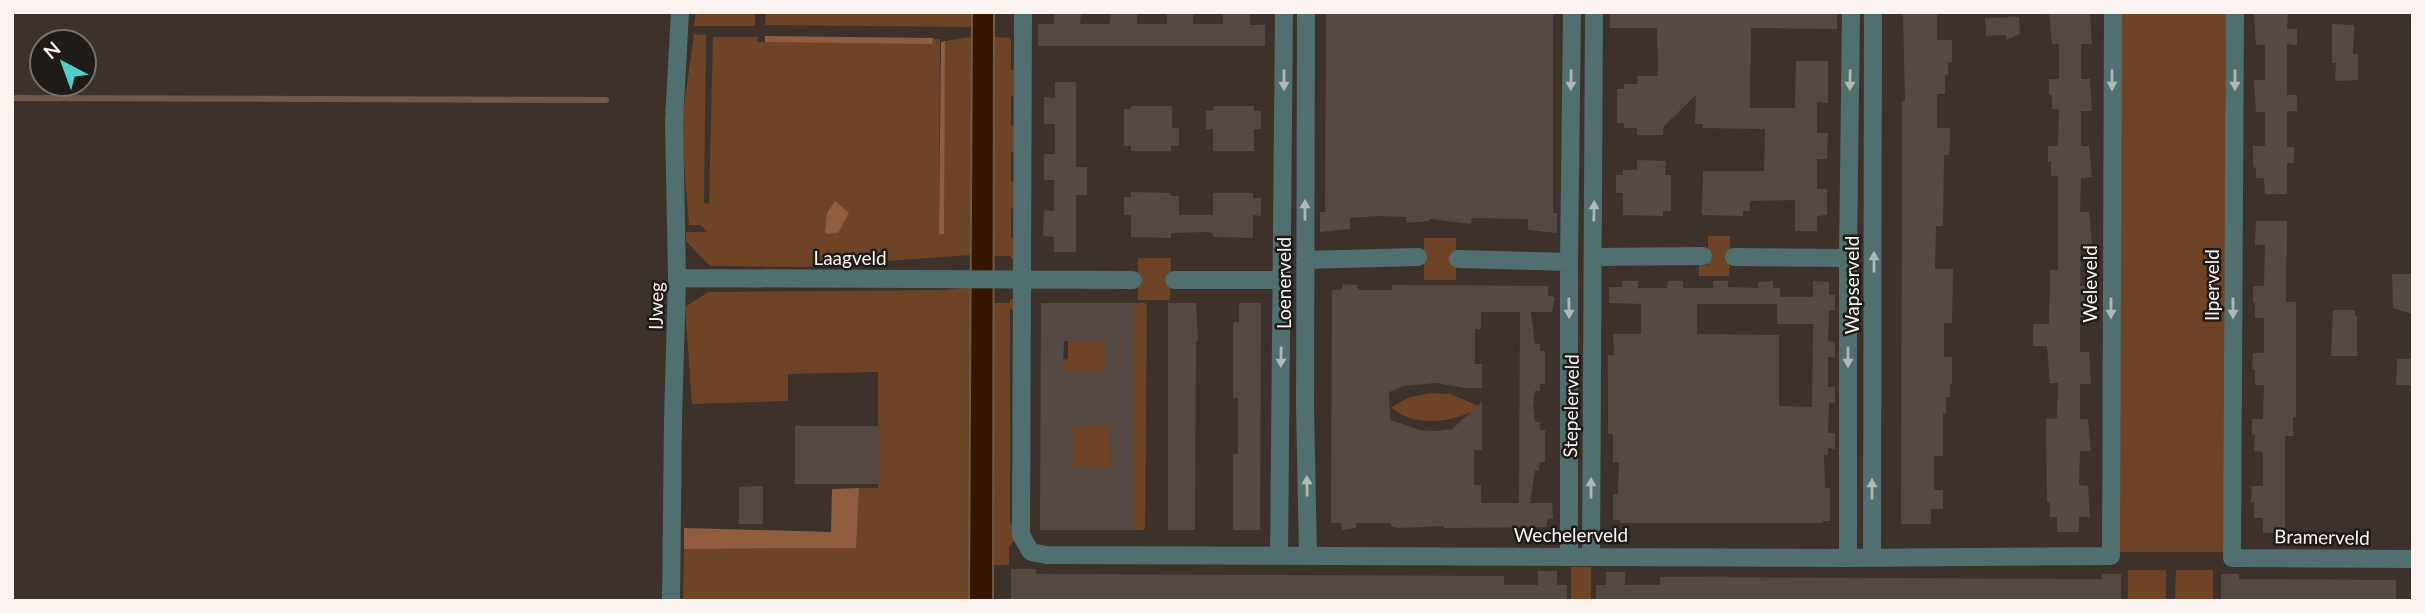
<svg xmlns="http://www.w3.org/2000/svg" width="2425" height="613" viewBox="0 0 2425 613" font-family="Lato,sans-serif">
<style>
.green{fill:#6e4326}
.forest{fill:#905e3e}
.water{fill:#371600;stroke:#725848;stroke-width:2}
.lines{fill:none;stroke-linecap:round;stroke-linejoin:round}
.stream{stroke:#725848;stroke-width:6}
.building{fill:#554a43;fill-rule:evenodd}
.minor{stroke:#506f6e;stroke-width:18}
.oneway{fill:#aeb8b5}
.labels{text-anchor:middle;stroke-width:5;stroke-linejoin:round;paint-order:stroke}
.street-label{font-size:19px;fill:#faf3ef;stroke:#1f1b18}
</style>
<rect width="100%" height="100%" fill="#3c322b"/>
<path class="green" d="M696,12H755V26H694Z
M766,12H972V27L765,25Z
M2117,12H2230L2228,552H2115Z
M694,34L706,35L704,203L709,204L713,37H758L757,42L940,39L939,233L943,234L945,41L972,37L971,255L804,267L710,266L686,241V232H708L700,225H689L681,127Z
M994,37L1011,38V70H1016V96H1011V126H1016V152H1011V182H1016V208H1011V238H1016L1014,259H1011V256H993Z
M1708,236H1730L1729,276H1699V265H1708Z
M1424,238H1456V280H1424Z
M1138,258H1171L1170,300H1138Z
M971,287L969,601H683L684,549L855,548L859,488H878V372L788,374V401L692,404L685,307L708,292L941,290Z
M1010,299H1015L1016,309H1010V523L1015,524V540L1009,547V565H992L994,303H1010Z
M1068,303H1106C1106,360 1111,416 1111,473L1063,492L1073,446L1063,397V360L1068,359Z
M1133,303H1145L1147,306L1145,528L1143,530H1133Z
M1431,393L1450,394L1481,407C1456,422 1414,429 1391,407L1410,397Z
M1571,567H1591V601H1571Z
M2128,570H2166V601H2128Z
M2176,570H2213V601H2175Z"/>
<path class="forest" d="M765,36L933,38L932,44L765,42Z
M945,41L944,234H939L941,42Z
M835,201L849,213L838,233L825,234L827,213Z
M859,488L856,548L684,549V528L831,532L832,489Z"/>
<path class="water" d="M972,12H994L993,601H969Z"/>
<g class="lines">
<path class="stream" d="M12,98L606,100"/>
</g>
<path class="building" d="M1326,12H1553V213H1557V233L1528,230V219L1472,218L1471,224L1430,219L1429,221L1407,223L1406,217L1377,216L1350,218V229L1320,232V212H1325Z
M1610,12H1837V29L1751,28L1750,108H1795L1796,61H1828V103L1817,102V133H1828L1827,159H1817V189H1827V215L1817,216V231H1795V200L1750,201V211H1743V216L1702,215L1703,171H1764L1765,129L1703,128V124H1695L1696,95L1664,126L1663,135H1637V128H1624V123H1617V89H1624V84H1637V76H1658L1657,28H1610Z
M1903,12H1937V40H1952V62H1948V75H1945V94H1937V128H1950V143L1949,155H1944L1943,226H1936L1935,269H1953L1952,323H1944V357H1952V384H1950V397H1946V413H1943V456H1934V490H1943V509H1931V524H1901L1902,132V101H1905Z
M2090,12L2092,44H2081V79H2090L2092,111H2081V146H2089L2092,177L2081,178L2080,212H2089L2092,244H2081L2080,286L2089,285V317H2080V352H2089L2091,384H2080V419H2088L2091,451H2080L2079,485L2088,486L2090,517H2079V532H2057V517H2050V502H2047L2046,419L2057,418L2058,383H2050L2047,346H2033V324H2049L2050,270H2058V176H2051V162H2048V146H2058L2059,109H2052V95H2049V79H2059V44H2052L2049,13Z
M2288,12L2287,29H2297V45L2287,44V95H2297V111H2287V147H2294V163H2287V194H2265L2264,178H2256V168L2253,167V146H2265V112H2256L2254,80H2265V45H2256L2254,13Z
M1054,13H1081L1080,24H1110L1111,13H1137V24H1167V14L1193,13V24H1223V14H1250V25H1265V46H1038V24H1054Z
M2019,17L2020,34L2007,40L2005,35L1986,36L1985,18Z
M2332,24L2354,25L2353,54H2358V80L2335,81L2336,63H2332Z
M1055,82H1076V167H1087V195H1076V252H1054V237L1043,236L1044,210L1054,211V180H1044V154H1055V124H1044V97L1055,98Z
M1131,106H1172V128H1179V146H1171V151H1131V146H1124V109H1131Z
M1214,106H1254V111H1261V129H1254V151H1213V129H1206V111H1213Z
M1637,160L1666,161L1665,175H1671V211H1663V216L1623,215V193H1616V175H1623V170H1637Z
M1131,192L1171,193V196H1179V215H1213V193H1253V198H1261V216L1253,215V238L1213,237V233L1206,232L1171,233V238L1131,237V215H1124V197H1131Z
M2256,221H2287L2286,302H2296V417H2293V436H2285V533H2263V518H2254V502H2251L2252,486H2263V452L2254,451L2255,435H2252V419H2263L2264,385H2255V369H2252L2253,353H2264V318H2255V303H2253V286H2264L2265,245H2255Z
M2392,274H2413V314L2393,308Z
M1622,281H1638V288H1667L1668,281H1683V288H1713V281H1728V287L1758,288V282L1773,281V288H1780V297H1813V281L1829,282V295H1835V310H1829L1828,341L1835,342V357H1828V387H1835V403H1829L1828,433H1835V449L1828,448V455H1824L1825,488H1830V521H1823V523H1620V520H1613V494H1618L1619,462H1613V434H1608V355H1614L1613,334H1641V304L1609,303V287H1622ZM1697,304H1777V324H1813L1812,407L1779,406V335L1697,334Z
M1343,284L1357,285L1358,290H1392V285L1548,286V296L1555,297L1552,312H1531L1535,344H1540V351H1545V384H1540V391H1535L1533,407L1535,422H1540V430H1545V462H1540L1539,470H1535L1530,503H1552L1553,518L1547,519V527L1444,528V526L1398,528L1391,526V523H1356V528L1342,530L1341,523H1331L1332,290H1341ZM1481,312H1520L1519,503H1481V485H1474V450H1482V402L1452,429L1435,431L1420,430L1390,420L1389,392L1404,386L1436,383L1465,388H1482V364H1475V329H1481Z
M1041,303H1133V530H1040ZM1064,341H1106V371H1063ZM1073,425L1110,426L1111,468H1073Z
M1168,303H1196L1198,341H1196L1195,530H1168Z
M1239,303H1261L1260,530H1233V454H1238V398H1233V322H1239Z
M2333,310H2355V316H2357V356H2331Z
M2397,359H2413V385H2396Z
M795,426H880L879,484H795Z
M763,486V524H739V487Z
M1011,569H1036V574L1504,576V585H1538V571H1557V585H1567V601H1011Z
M1606,572H1625V585H1660V577L2102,579V574H2121V601H1596V585H1606Z
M2221,574H2239V579L2396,580V601H2221Z"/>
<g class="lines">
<path class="minor" d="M1023,12L1021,535L1031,552L1047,555L1848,558L2111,556L2113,12
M1306,12L1305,407L1308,554
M2235,12L2232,558L2413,559
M1593,257L1703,256
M1734,257L1848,258
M1458,259L1569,262
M1305,260L1418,257
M677,278L1133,280
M1174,280H1282
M1279,555L1284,12
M1569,556V262L1572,12
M1591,556L1594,12
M1848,558V258L1851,12
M1872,558L1873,12
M671,601L673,421L677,278L674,121L680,12"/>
</g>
<defs><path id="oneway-solid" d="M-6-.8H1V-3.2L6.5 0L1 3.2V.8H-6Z" transform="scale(1.75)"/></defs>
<g class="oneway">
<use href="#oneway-solid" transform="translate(1284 80) rotate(90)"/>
<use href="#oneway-solid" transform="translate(1571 80) rotate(91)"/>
<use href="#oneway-solid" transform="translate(1850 80) rotate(91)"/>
<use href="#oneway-solid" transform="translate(2112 80) rotate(90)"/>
<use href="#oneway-solid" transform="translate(2235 80) rotate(90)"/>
<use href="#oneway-solid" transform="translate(1305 210) rotate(-90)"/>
<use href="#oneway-solid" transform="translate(1594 211) rotate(-89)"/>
<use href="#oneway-solid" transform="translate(1874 262) rotate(-90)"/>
<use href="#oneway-solid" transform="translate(1569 308) rotate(89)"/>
<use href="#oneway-solid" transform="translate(2111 308) rotate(90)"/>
<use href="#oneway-solid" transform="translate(2233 308) rotate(90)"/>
<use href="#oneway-solid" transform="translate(1281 357) rotate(91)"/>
<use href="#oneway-solid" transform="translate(1848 357) rotate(90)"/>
<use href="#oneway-solid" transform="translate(1307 486) rotate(-91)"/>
<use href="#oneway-solid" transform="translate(1591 488) rotate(-90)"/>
<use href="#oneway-solid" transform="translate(1872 489) rotate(-90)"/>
</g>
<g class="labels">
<g class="street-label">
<text x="850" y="265">Laagveld</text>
<text transform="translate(1284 283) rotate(-90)" y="7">Loenerveld</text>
<text transform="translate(2090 284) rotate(-90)" y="7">Weleveld</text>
<text transform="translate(1852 285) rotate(-90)" y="7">Wapserveld</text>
<text transform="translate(2212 285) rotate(-90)" y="7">Ilperveld</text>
<text transform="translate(656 306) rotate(-89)" y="7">IJweg</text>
<text transform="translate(1571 406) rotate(-89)" y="7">Stepelerveld</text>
<text x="1571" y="542">Wechelerveld</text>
<text transform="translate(2322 537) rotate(1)" y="7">Bramerveld</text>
</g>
</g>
<rect width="2425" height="613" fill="none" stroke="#faf3ef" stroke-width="28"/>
<g transform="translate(63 63) rotate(319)"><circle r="33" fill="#1f1b18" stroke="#77716e" stroke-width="2"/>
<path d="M0-5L12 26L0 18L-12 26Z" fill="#53cdcb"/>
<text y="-10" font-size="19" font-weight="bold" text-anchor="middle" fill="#faf3ef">N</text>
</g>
</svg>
